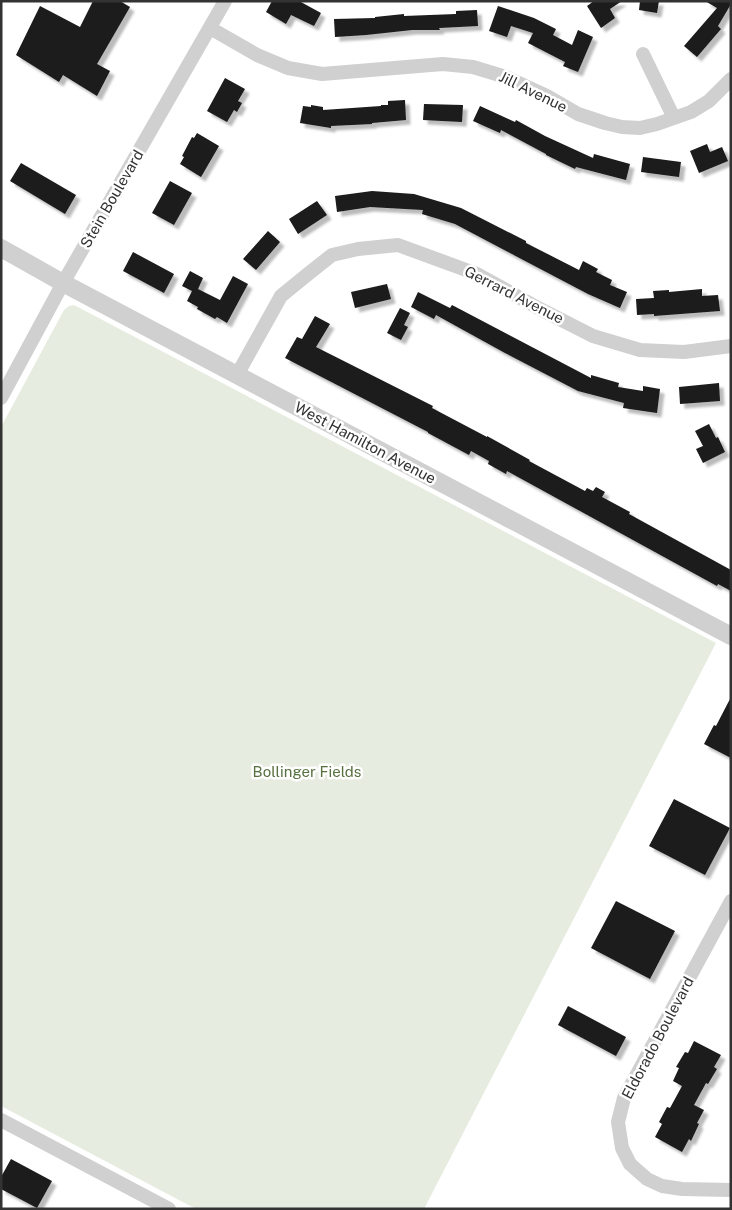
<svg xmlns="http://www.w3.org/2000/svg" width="732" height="1210" viewBox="0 0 732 1210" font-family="'Public Sans',sans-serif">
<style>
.green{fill:#e6ecdf}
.building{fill:#1a1a1a;filter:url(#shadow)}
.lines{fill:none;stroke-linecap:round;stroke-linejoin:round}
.minor{stroke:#d0d0d0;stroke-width:14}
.tertiary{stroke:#d0d0d0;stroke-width:18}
.labels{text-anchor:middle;stroke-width:5;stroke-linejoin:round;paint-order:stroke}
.street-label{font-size:15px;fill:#333;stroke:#fff}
.park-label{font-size:15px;fill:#56703f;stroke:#fff}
</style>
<defs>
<filter id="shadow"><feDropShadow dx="4.5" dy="4.5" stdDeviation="1" flood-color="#0004"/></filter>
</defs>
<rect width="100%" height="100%" fill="#fff"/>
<path class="green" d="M74,305L716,643L424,1209H196L1,1106V427L64,310L69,306Z"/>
<path class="building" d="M93,1H120L130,7L97,64L110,71L97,96L63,75L59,82L16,55L40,6L80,27Z
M272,1H299L321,13L314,26L291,15L286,24L266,12Z
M594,1H622L610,9L615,18L601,28L587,6Z
M640,1H659L657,13L639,10Z
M705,1H731V4L718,26L721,29L697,57L684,46L717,8Z
M498,6L534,18L556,29L553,35L572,45L578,30L593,37L578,72L563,66L565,62L528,43L533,33L511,26L507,37L489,31Z
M477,10L478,26L439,28L440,30H412L366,35L335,37L334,19L375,18V17L404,14V16L456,14V11Z
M225,78L245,89L238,101L242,103L237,112L234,110L227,122L207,111Z
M405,100L406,120L372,123V124L331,126V128L300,123L303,106L311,107V105L323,107V110L381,106V105H388V101Z
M424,104L463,105L462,122L423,120Z
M480,106L515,122L516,120L545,136L593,158L594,154L630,164L626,180L576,167L575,169L546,155V154L501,130L500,133L473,121Z
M197,133L219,146L201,177L180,164L184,157L182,156L192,137L194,138Z
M707,144L710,152L722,147L728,161L699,173L690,151Z
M643,157L681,162L679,177L641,172Z
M21,163L76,195L65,214L10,181Z
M170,181L192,193L174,225L152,213Z
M372,191L414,194L461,208L526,241V243L579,270L583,261L598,269L596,272L612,280L610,285L627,292L620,308L588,294L455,224L422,214L423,210L370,207L337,212L335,196Z
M317,201L327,215L298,234L289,219Z
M268,231L280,242L256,270L243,259Z
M133,252L174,274L164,293L123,271Z
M190,271L203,278L198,289L220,300L233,276L248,284L227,323L217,317L215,319L197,309L198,307L187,301L192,291L182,286Z
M387,284L391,299L355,308L351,292Z
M702,289V296L718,295L720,311L654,316V314L637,315L636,299L654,298L653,291L669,290V292Z
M418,292L450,308L452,305L591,378V375L619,383L618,387L643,391V386L660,389L657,413L623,408L624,403L578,391L505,353L436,315L434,319L411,307Z
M400,308L410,313L404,325L408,327L401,340L387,333Z
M315,316L330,324L316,347L433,406L432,408L487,437V436L530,460L529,461L585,491L587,488L593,491L596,487L605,492L602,497L630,512L629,514L731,570V591L718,584L717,586L507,471L506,474L488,464L489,461L471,451L469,455L428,433V432L285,358L297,337L302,339Z
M719,383L720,401L680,404L679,387Z
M709,424L716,438L718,437L725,452L703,463L696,449L703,446L695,431Z
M731,697V758L704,744L714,725L716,726Z
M674,799L730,828L705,875L649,846Z
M616,901L675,931L650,979L591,948Z
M568,1006L626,1037L616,1056L558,1025Z
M694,1041L721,1055L714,1067L717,1069L708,1084L706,1083L694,1105L704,1110L697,1123L699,1124L691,1141L689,1139L682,1152L655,1137L662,1124L659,1122L667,1107L670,1108L682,1086L673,1081L679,1068L676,1067L685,1052L688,1053Z
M11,1159L52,1181L37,1208L1,1189V1177Z"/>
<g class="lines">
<path class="minor" d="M210,28L257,55L288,68L322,74L443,64L473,67L506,77L547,96L578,114L605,123L622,127L640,128L657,124L691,112L709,101L731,79
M643,54L674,118
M237,375L281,296L308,274L332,255L358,249L398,245L477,274L540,309L593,336L640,350L684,352L731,346
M1,398L63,283L225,1
M731,901L624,1098L618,1122L622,1148L630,1164L647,1179L662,1186L682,1189L731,1190
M1,1120L169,1209"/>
<path class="tertiary" d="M1,248L63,283L237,375L731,636"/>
</g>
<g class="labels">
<g class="street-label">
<text transform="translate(533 92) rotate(26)" y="5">Jill Avenue</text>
<text transform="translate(112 199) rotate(-60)" y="5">Stein Boulevard</text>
<text transform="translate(514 295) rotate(27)" y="5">Gerrard Avenue</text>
<text transform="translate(365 443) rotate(28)" y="5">West Hamilton Avenue</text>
<text transform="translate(658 1038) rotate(-62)" y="5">Eldorado Boulevard</text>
</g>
<g class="park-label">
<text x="307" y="777">Bollinger Fields</text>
</g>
</g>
<rect width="732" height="1210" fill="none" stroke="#333333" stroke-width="5"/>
</svg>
